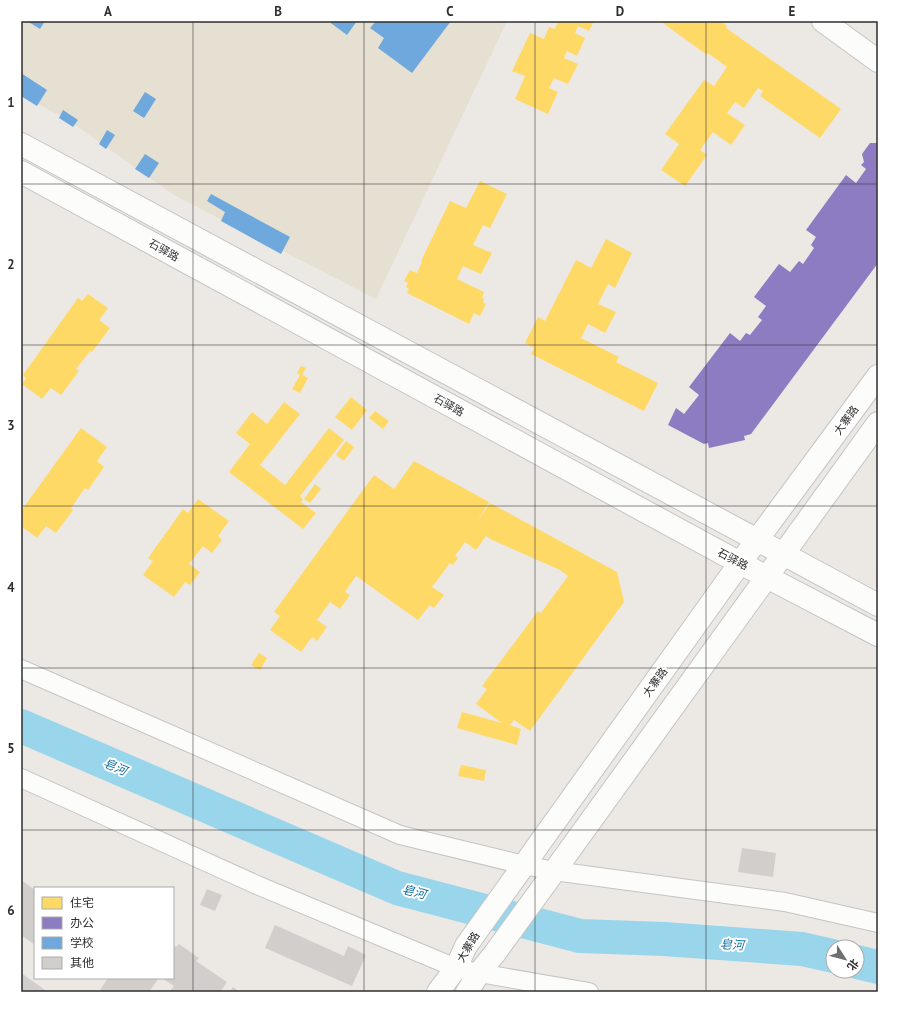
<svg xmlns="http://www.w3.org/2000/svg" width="899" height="1013" viewBox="0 0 899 1013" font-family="'PT Sans','Noto Sans SC',sans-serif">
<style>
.education{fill:#e6e0d3}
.homes{fill:#ffd966}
.offices{fill:#8e7cc3}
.schools{fill:#6fa8dc}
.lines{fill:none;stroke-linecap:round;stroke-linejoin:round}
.river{stroke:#99d6ec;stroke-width:34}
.building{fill:#d1cecb}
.minor-casing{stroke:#c5c4c5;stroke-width:20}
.tertiary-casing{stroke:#c5c4c5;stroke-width:24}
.secondary-casing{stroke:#c5c4c5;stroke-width:24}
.minor{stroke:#fcfcfb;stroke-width:18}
.tertiary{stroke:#fcfcfb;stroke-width:22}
.secondary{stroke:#fcfcfb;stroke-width:22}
.grid{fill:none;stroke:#2e2e2e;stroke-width:1;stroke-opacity:0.55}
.labels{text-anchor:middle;stroke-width:4;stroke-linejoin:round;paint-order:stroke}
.street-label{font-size:11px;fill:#2e2e2e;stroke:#fff}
.water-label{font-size:12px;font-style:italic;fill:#0d6fa3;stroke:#fff}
.neatline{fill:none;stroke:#2e2e2e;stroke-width:1.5}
.grid-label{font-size:13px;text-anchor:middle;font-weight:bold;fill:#2e2e2e}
</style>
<rect width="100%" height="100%" fill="#ece8e4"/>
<path class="education" d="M21,21H507L376,299L174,195L68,120L21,95Z"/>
<path class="homes" d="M558,21H594L589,31L578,26L575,33L585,38L577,56L567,51L564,58L578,64L568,84L554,78L549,88L558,92L548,114L515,99L525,76L512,71L530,33L544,39L549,27L555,29Z
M660,21H721L727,26L726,28L841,109L820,138L760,96L763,91L758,88L744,108L735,102L727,113L745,125L731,145L713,132L700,150L707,155L685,186L661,170L679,144L665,134L704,80L714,86L727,67L708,53L707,55Z
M480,181L507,194L490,228L483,225L473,245L492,253L481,274L463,266L457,279L484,292L482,297L484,299L483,302L486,304L480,316L474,313L469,324L407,293L409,289L406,287L408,283L404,281L410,270L417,273L422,262L421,261L450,201L466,208Z
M606,239L632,253L615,288L608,284L598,304L616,312L605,333L588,324L581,338L619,357L616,362L658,383L644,411L531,354L534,348L525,343L538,317L545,321L576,260L591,268Z
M88,294L108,308L99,320L110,328L92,352L90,351L76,369L79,371L61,395L51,388L42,399L22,384L26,378L23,375L78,298L82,301Z
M301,366L306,368L302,375L308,378L300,393L292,389L300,375L297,373Z
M351,397L367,410L352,430L335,417Z
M284,402L300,414L260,465L285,485L329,428L344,440L300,496L303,499L301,502L316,513L303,529L229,472L250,444L236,433L252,412L267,424Z
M375,411L389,421L383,429L369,418Z
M81,428L107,447L97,461L104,467L88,490L85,488L71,508L73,510L56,533L46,526L37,538L21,526L22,516L21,511Z
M346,441L354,447L344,461L336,455Z
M414,461L489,502L477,522L490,503L617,572L624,602L530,731L514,720L510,725L521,729L517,745L457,728L462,712L502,723L476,704L487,689L482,686L538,611L541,613L568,576L560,570L490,539L486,536L476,550L465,542L455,556L458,558L453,565L450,563L432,587L444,595L434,608L430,605L418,620L356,576L345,592L350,595L340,609L330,602L317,620L327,627L317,641L312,637L301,652L270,630L280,616L274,612L374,475L394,489Z
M315,484L321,489L310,503L304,499Z
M198,499L229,521L218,536L222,540L212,553L203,546L189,564L200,572L190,585L185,582L174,597L143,575L153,561L148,558L183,509L188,513Z
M259,653L267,658L260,670L251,665Z
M461,765L486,770L484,781L458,776Z"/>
<path class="offices" d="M870,143H878V263L751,434L744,436L745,440L709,448L708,443L704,444L668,425L676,408L684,414L699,395L689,387L730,333L740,341L746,333L750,335L762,320L758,317L766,306L754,297L779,264L790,272L799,261L803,264L814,248L811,245L816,237L806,230L846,175L856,183L866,169L861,165L864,162L862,154Z"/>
<path class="schools" d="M27,21H45L40,29Z
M328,21H357L347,35Z
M376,21H451L412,73L378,48L384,38L370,28Z
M21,73L47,90L37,106L21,96Z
M145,92L156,99L144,118L133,111Z
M63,110L78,120L73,127L59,118Z
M107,130L115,135L106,149L99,144Z
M145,154L159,163L149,178L135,169Z
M211,194L290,237L281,254L221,221L225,212L207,201Z"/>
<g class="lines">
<path class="river" d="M21,726L397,888L580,936L664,939L802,949L833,956
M857,962L878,967"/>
</g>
<path class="building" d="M742,848L776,853L773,877L738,872Z
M21,880L35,890V945L21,935Z
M207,889L222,895L215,911L200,905Z
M275,925L344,956L348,946L366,955L352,986L265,948Z
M179,944L199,958L196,961L227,982L220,992H169L174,986L162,978H173V945L176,947Z
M21,973L48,992H21Z
M108,978H159L149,992H103L100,990Z
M233,987L240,992H230Z"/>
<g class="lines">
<g class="minor-casing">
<path id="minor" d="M21,669L400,835L524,865L554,871L785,902L878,923
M21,778L257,885L456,968L479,973L589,992"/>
</g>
<g class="tertiary-casing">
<path id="tertiary" d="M823,21L878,61
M21,144L878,605
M21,172L740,563L878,635"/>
</g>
<g class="secondary-casing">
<path id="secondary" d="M438,992L456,968L466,946L740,563L878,376
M467,992L479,973L495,953L540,891L878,423"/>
</g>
<use href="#minor" class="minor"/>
<use href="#tertiary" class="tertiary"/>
<use href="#secondary" class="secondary"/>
</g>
<path class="grid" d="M193,21V992M364,21V992M535,21V992M706,21V992M21,184H878M21,345H878M21,506H878M21,668H878M21,830H878"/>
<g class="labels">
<g class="street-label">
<text transform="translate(164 250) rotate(29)" y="4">石驿路</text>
<text transform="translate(449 405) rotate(29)" y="4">石驿路</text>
<text transform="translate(846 420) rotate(-54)" y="4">大寨路</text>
<text transform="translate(733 559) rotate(28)" y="4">石驿路</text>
<text transform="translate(655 682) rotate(-54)" y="4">大寨路</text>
<text transform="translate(468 947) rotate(-59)" y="4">大寨路</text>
</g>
<g class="water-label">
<text transform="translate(115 767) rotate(23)" y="4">皂河</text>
<text transform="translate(414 892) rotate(15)" y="4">皂河</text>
<text transform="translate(732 945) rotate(3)" y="4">皂河</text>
</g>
</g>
<rect width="899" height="1013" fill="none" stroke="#ffffff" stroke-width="44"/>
<rect x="34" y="887" width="140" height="92" fill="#ffffff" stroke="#ababab"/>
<rect x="42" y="897" width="20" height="12" fill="#ffd966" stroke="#ababab"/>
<text x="70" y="907" font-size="12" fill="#2e2e2e">住宅</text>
<rect x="42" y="917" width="20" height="12" fill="#8e7cc3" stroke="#ababab"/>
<text x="70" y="927" font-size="12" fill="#2e2e2e">办公</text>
<rect x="42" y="937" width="20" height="12" fill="#6fa8dc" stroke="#ababab"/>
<text x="70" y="947" font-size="12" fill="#2e2e2e">学校</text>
<rect x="42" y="957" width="20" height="12" fill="#d1cecb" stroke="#ababab"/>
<text x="70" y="967" font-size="12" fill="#2e2e2e">其他</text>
<g transform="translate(845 959) rotate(126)"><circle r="19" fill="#ffffff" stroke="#ababab"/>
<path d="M0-3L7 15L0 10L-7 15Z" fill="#706f6e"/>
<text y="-6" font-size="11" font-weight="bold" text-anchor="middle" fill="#2e2e2e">北</text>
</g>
<rect x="22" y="22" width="855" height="969" class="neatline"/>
<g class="grid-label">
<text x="108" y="16">A</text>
<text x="278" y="16">B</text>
<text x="450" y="16">C</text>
<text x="620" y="16">D</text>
<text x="792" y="16">E</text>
<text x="11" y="107">1</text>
<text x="11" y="269">2</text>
<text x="11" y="430">3</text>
<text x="11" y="592">4</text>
<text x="11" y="753">5</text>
<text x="11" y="915">6</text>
</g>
</svg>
